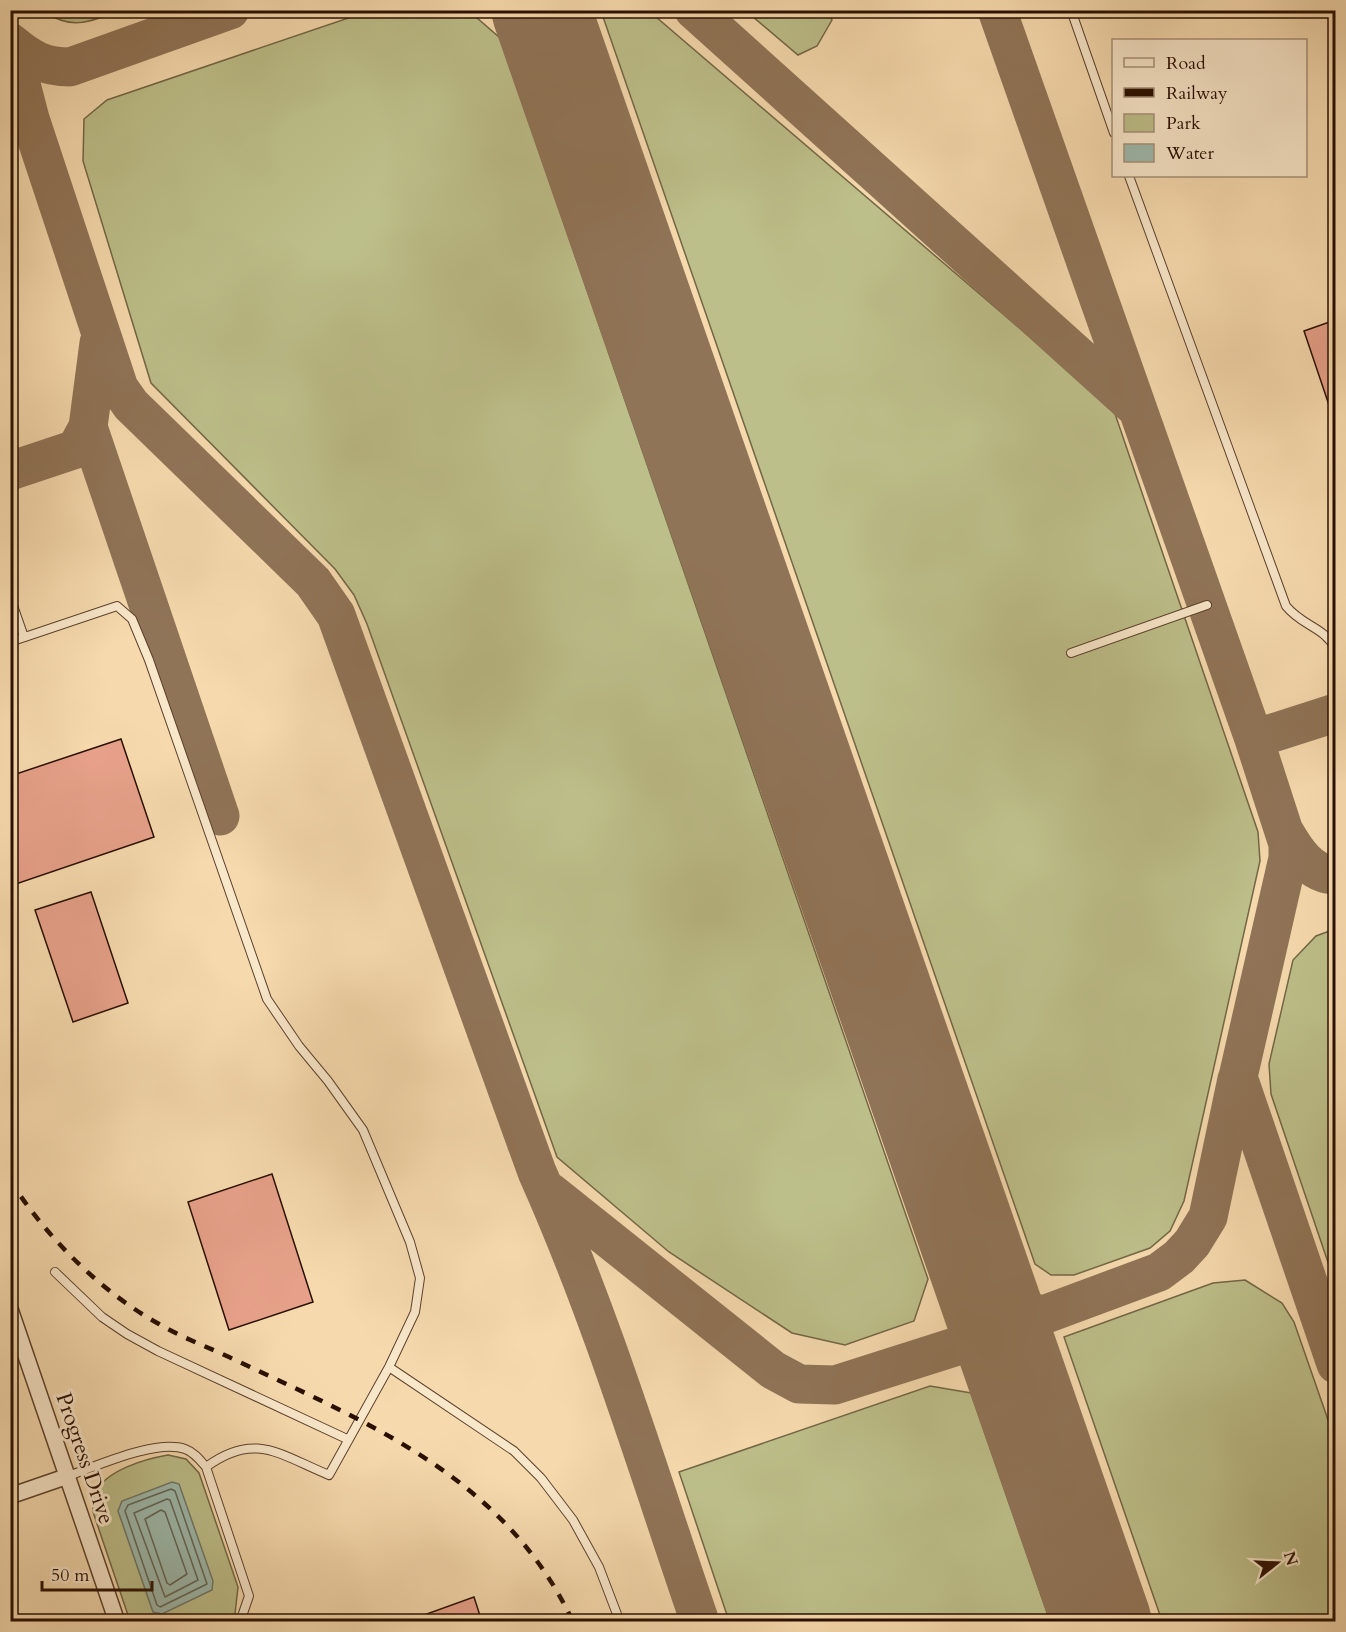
<svg xmlns="http://www.w3.org/2000/svg" width="1346" height="1632" viewBox="0 0 1346 1632" font-family="Cardo,serif">
<style>
.green{fill:#bdbf8a;stroke:#736745;stroke-width:1.5}
.water{fill:#9dbaad;stroke:#6f7668;stroke-width:1.5}
.lines{fill:none;stroke-linecap:round;stroke-linejoin:round}
.shore{stroke:#636456;stroke-width:1.5}
.taxiway{stroke:#907457;stroke-width:39}
.runway{stroke:#907457;stroke-width:99}
.building{fill:#e7a18a;stroke:#290f00;stroke-width:1.5}
.lane-casing{stroke:#5c422c;stroke-width:10}
.street-casing{stroke:#5c422c;stroke-width:18}
.lane{stroke:#f9e7ca;stroke-width:8}
.street{stroke:#f9e7ca;stroke-width:15}
.rail{stroke:#290f00;stroke-width:4.5;stroke-dasharray:10 10;stroke-linecap:butt}
.labels{text-anchor:middle;stroke-width:6;stroke-linejoin:round;paint-order:stroke}
.street-label{font-size:22px;fill:#290f00;stroke:#f9e7ca}
</style>
<rect width="100%" height="100%" fill="#f6daae"/>
<filter id="stains"><feTurbulence type="fractalNoise" baseFrequency=".00333" numOctaves="4"/><feColorMatrix values="0 0 0 0 .2 0 0 0 0 .09 0 0 0 0 .02 0 0 0 .5 -.17"/></filter>
<radialGradient id="worn" r=".72"><stop offset=".6" stop-color="#630" stop-opacity="0"/><stop offset="1" stop-color="#630" stop-opacity=".3"/></radialGradient>
<path class="green" d="M42,11V10L120,11C86,22 75,31 42,11Z
M369,11H469L500,38L928,1279L914,1321L845,1345L792,1333L669,1252L557,1157L367,624L354,595L335,569L151,383L83,161L84,119L107,100Z
M601,11H649L1113,408L1258,832L1260,861L1184,1201L1170,1231L1150,1248L1074,1275H1051L1035,1264Z
M746,11H828L832,20L817,46L798,55Z
M1335,929H1336L1335,1283L1271,1094L1269,1064L1293,960L1316,936Z
M1245,1280L1282,1303L1294,1322L1335,1440V1621H1162L1064,1337L1213,1283Z
M930,1386L971,1393L1050,1621H729L679,1472Z
M168,1455L186,1459L199,1473L238,1587L235,1614L231,1621H130L93,1512C93,1506 93,1499 95,1493C106,1470 145,1459 168,1455Z"/>
<path class="water" d="M172,1482L179,1484L213,1581L212,1590L162,1614L153,1612L118,1511L122,1501Z"/>
<g class="lines">
<path class="shore" d="M171,1489L175,1491L207,1584L160,1607L157,1605L125,1511L128,1505Z
M167,1499L170,1500L198,1580L165,1597L134,1513Z
M161,1510L165,1512L187,1574L170,1585L167,1583L145,1519Z"/>
<path class="taxiway" d="M694,10L1135,407
M997,10L1254,739L1288,844V858L1238,1077L1336,1364
M10,42L30,119L119,388L131,405L313,582L336,615L537,1172C602,1317 648,1471 700,1622
M11,43C30,59 44,67 70,67L230,10
M99,343L88,427L220,816
M10,471L76,449L88,427
M1254,739L1335,713
M1284,831C1295,850 1310,875 1336,875
M550,1192L773,1370L799,1384L835,1385L967,1343L979,1320L980,1274
M980,1274L1011,1306L1025,1314H1046L1159,1272L1179,1257L1192,1243L1208,1217L1237,1079"/>
<path class="runway" d="M541,10L1102,1622"/>
</g>
<path class="building" d="M1335,320V416L1333,417L1304,331Z
M121,739L154,837L10,886V776Z
M91,892L128,1003L73,1022L35,910Z
M272,1174L313,1302L229,1330L188,1202Z
M474,1597L482,1622H410V1620Z"/>
<g class="lines">
<g class="lane-casing">
<path id="lane" d="M1071,10L1114,133
M1129,176L1286,606C1303,627 1324,626 1336,650
M10,597L24,637
M10,642L117,606L132,619L149,660L267,999L299,1046L328,1081L363,1130L410,1242L420,1278L415,1312L389,1367L329,1475C280,1455 255,1431 206,1467
M1071,653L1207,605
M55,1272L102,1317L127,1334L158,1351L347,1439
M389,1367L514,1451L541,1478L573,1520L599,1567L620,1622
M68,1476C97,1466 156,1439 185,1449C194,1452 200,1460 206,1467L249,1596L240,1622"/>
</g>
<g class="street-casing">
<path id="street" d="M10,1309L117,1622
M10,1496L68,1476"/>
</g>
<use href="#lane" class="lane"/>
<use href="#street" class="street"/>
<path class="rail" d="M10,1180C45,1236 101,1292 159,1324C181,1337 205,1346 229,1357C365,1422 505,1476 573,1622"/>
</g>
<g class="labels">
<g class="street-label">
<text transform="translate(86 1458) rotate(71)" y="8">Progress Drive</text>
</g>
</g>
<rect width="1346" height="1632" fill="none" stroke="#f6daae" stroke-width="36"/>
<rect x="12" y="12" width="1322" height="1608" fill="none" stroke="#290f00" stroke-width="3"/>
<rect x="18" y="18" width="1310" height="1596" fill="none" stroke="#290f00" stroke-width="1.5"/>
<rect x="1112" y="39" width="195" height="138" fill="#f9e7ca" stroke="#a69179" stroke-width="1.5"/>
<rect x="1124" y="58" width="30" height="9" fill="#f9e7ca" stroke="#a69179" stroke-width="1.5"/>
<text x="1166" y="69" font-size="18" fill="#290f00">Road</text>
<rect x="1124" y="88" width="30" height="9" fill="#290f00" stroke="#a69179" stroke-width="1.5"/>
<text x="1166" y="99" font-size="18" fill="#290f00">Railway</text>
<rect x="1124" y="114" width="30" height="18" fill="#bdbf8a" stroke="#a69179" stroke-width="1.5"/>
<text x="1166" y="129" font-size="18" fill="#290f00">Park</text>
<rect x="1124" y="144" width="30" height="18" fill="#9dbaad" stroke="#a69179" stroke-width="1.5"/>
<text x="1166" y="159" font-size="18" fill="#290f00">Water</text>
<g transform="translate(1277 1563) rotate(72)" stroke="#f9e7ca" stroke-width="4.5" paint-order="stroke">
<path d="M0-4.5L10 22L0 15L-10 22Z" fill="#290f00"/>
<text y="-9" font-size="16" font-weight="bold" text-anchor="middle" fill="#290f00">N</text>
</g>
<path d="M42 1581v9h110v-9" fill="none" stroke="#290f00" stroke-width="3"/>
<text x="51" y="1581" font-size="18" fill="#290f00" stroke="#f9e7ca" stroke-width="4.5" paint-order="stroke">50 m</text>
<rect width="100%" height="100%" filter="url(#stains)"/>
<rect width="100%" height="100%" fill="url(#worn)"/>
</svg>
